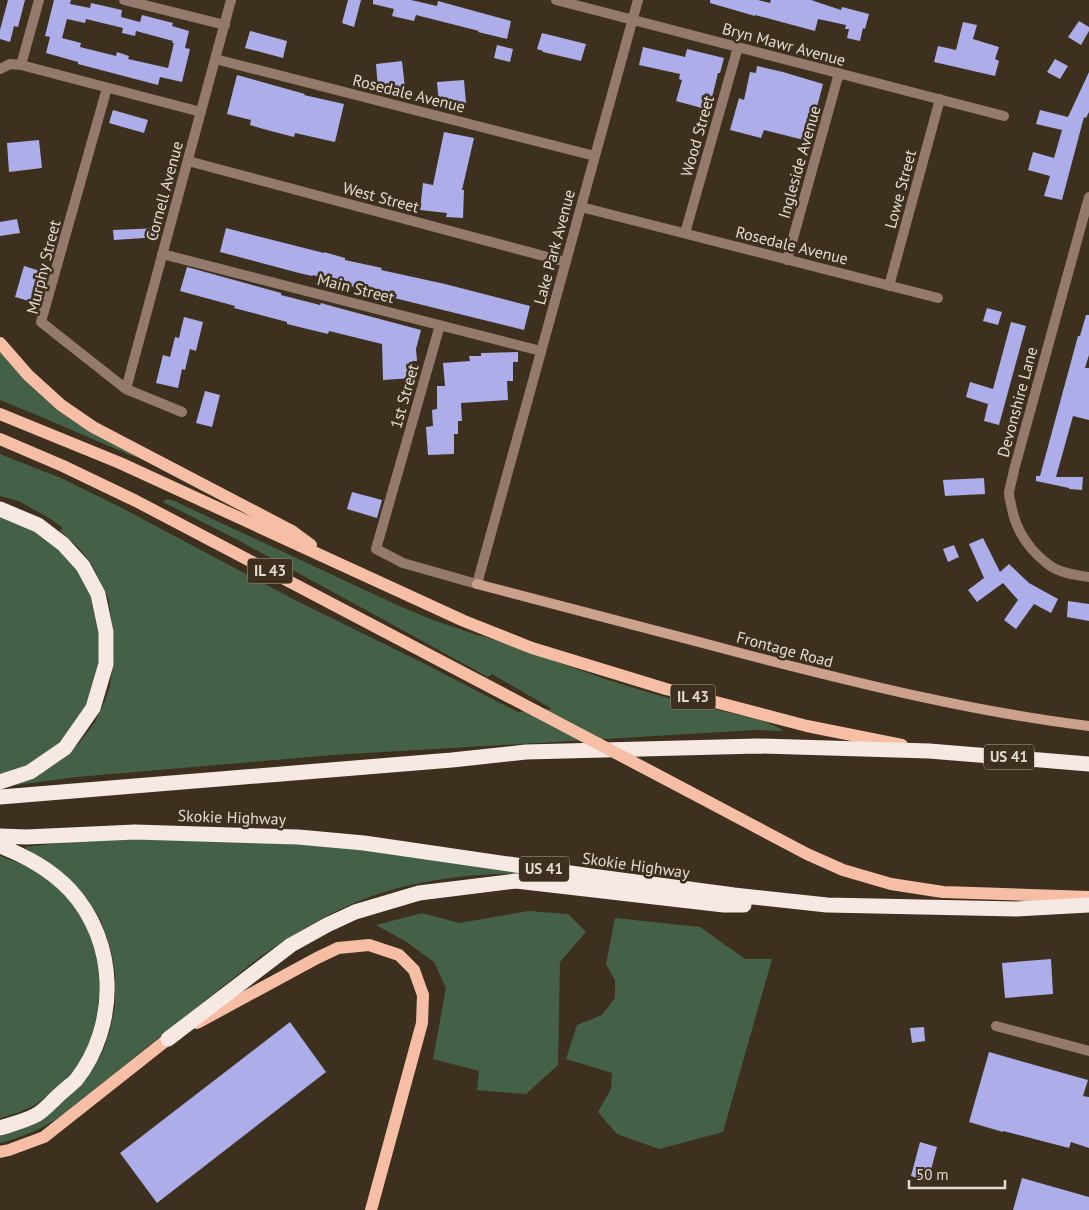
<svg xmlns="http://www.w3.org/2000/svg" width="1089" height="1210" viewBox="0 0 1089 1210" font-family="'PT Sans',sans-serif">
<style>
.green{fill:#446148}
.building{fill:#acade9;fill-rule:evenodd}
.lines{fill:none;stroke-linecap:round;stroke-linejoin:round}
.street{stroke:#94796d;stroke-width:10}
.secondary{stroke:#cba18d;stroke-width:10}
.primary{stroke:#f6bfa5;stroke-width:12}
.highway{stroke:#f6e8e2;stroke-width:15}
.primary-bridge{stroke:#f6bfa5;stroke-width:12}
.labels{text-anchor:middle;stroke-width:5;stroke-linejoin:round;paint-order:stroke}
.shield{fill:#3d301e;stroke:#b1a89b;stroke-width:1}
.shield-label{font-size:15px;font-weight:bold;fill:#e3dbd0}
.street-label{font-size:16px;fill:#e3dbd0;stroke:#3d301e}
</style>
<rect width="100%" height="100%" fill="#3d301e"/>
<path class="green" d="M0,352L101,437L137,457V458L39,416L0,400Z
M0,454L63,479L118,506L297,601L421,662L518,712L552,709L492,674L488,677L236,539L163,502L166,499L172,500L397,605L433,620L480,636H483L605,679L664,697L764,721L783,730L782,731L755,730L333,755L77,777L0,787L60,761L79,743L95,722L105,701L110,685L114,658V636L108,597L92,565L79,548L60,531L63,528L49,518L19,501L0,496Z
M0,514L22,521L67,553L90,587L102,634L100,667L87,706L67,734L53,749L36,761L14,771L0,774Z
M108,839C181,840 254,840 327,846C410,854 493,868 575,880C554,878 532,875 511,874C469,873 411,882 372,896C332,910 296,933 261,956L61,1116C42,1129 23,1137 0,1143V1132L91,1070L103,1051L110,1030L115,1006V974L112,955L107,937L100,919L87,898L65,875L25,848L26,847L84,840Z
M0,856L29,867L58,886L85,919L102,970L96,1027L79,1065L67,1078L50,1094L33,1106L20,1112L0,1118Z
M528,911L568,914L586,932L560,962L558,1065L526,1094L477,1090L479,1071L433,1059L446,988L434,962L405,941L376,925L422,913L459,923Z
M615,918L700,927L745,959H772L723,1132L659,1149L617,1134L598,1112L611,1089L612,1073L566,1059L577,1025L602,1015L615,998V980L606,964Z"/>
<path class="building" d="M8,0H25L18,27L14,26L10,42L0,39V30Z
M54,0H71L70,4L90,8L91,3L122,10L121,17L140,22L142,15L173,23L172,26L189,31L185,48L190,49L182,82L160,77L158,85L78,64V62L46,53L50,37L45,36ZM67,19L85,23L86,19L123,28L122,33L135,36L136,31L173,41L172,43H174L168,68L128,59L129,56L117,52L116,56L80,47L81,43L62,38Z
M348,0H361L354,27L342,23Z
M373,0H411L437,6L438,1L511,21L507,39L478,32L479,31L416,15L414,21L392,16L394,9L373,4Z
M710,0H758L770,3L771,0H811L841,10L842,7L869,14L865,29L863,28L860,41L847,38L849,29H845L846,25L818,19L815,31L755,15V16L710,3Z
M1079,21L1089,27V31L1081,45L1068,37Z
M963,22L977,25L973,39L999,47L995,59L999,61L995,76L934,62L938,46L956,50Z
M250,31L287,41L283,58L245,48Z
M542,33L586,44L581,61L543,52V51L537,49Z
M497,45L513,49L510,62L494,58Z
M643,47L685,57L687,49L724,58L720,73H718L709,110L676,101L682,80L679,79L680,74L639,65Z
M1055,59L1068,66L1060,79L1047,72Z
M402,61L405,88L378,90L376,64Z
M757,66L783,72L823,84L808,141L764,130L761,138L730,130L739,98L744,100L750,72L756,73Z
M1089,72V112L1086,118L1084,117L1062,200L1044,196L1050,176L1028,170L1033,152L1054,158L1062,130L1036,124L1040,110L1068,117Z
M237,75L305,94L304,95L344,104L335,142L295,133L294,137L267,130L250,125L251,120L227,114Z
M464,80L466,103L439,105L437,82Z
M113,110L148,120L144,133L109,123Z
M444,132L474,138L462,190H464L463,218L446,217L447,213L420,210L423,183L433,185Z
M39,140L42,168L9,172L7,143Z
M17,219L20,233L0,236V222Z
M162,228L160,237L114,240L113,230Z
M226,228L324,253V252L345,258V260L382,268L381,270L445,284L530,306L524,330L378,294L313,275L312,276L299,273L220,252Z
M24,266L40,271L32,302L15,297Z
M187,267L281,293V295L320,305L321,303L335,307L421,330L416,349L417,361H412L413,378L383,380L382,344L329,331L328,334L287,324V322L234,308L235,306L180,291Z
M987,308L1002,312L998,325L983,321Z
M1086,315H1089V355L1085,368H1089V420L1073,416L1056,477H1083L1082,490L1069,489V488L1036,481V476H1040L1078,336H1080Z
M184,317L203,322L196,351L190,349L185,370L182,369L178,388L156,383L163,355L170,357L175,337L179,338Z
M1011,322L1026,326L999,425L984,421L988,404L966,397L970,382L993,389Z
M518,352V362H513V381H507L508,400L461,403L462,421H458V434H454V454L428,455L426,427L433,426L432,410L437,409V386H445L443,363L470,361L469,356H481V353Z
M205,391L220,395L212,427L196,423Z
M984,478L985,494L945,496L943,480Z
M352,492L382,500L377,518L347,509Z
M983,538L1000,572L1009,564L1029,583L1058,599L1051,613L1034,604L1016,629L1004,620L1018,600L1003,583L977,602L968,590L984,578L969,544Z
M954,545L959,557L948,562L943,549Z
M1068,601L1089,604V621L1067,617Z
M1051,959L1053,994L1005,998L1002,963Z
M290,1022L326,1072L157,1203L120,1153Z
M924,1027L925,1041L912,1043L910,1028Z
M989,1052L1088,1080L1083,1096L1089,1097V1148L1071,1142L1069,1148L1003,1131V1132L969,1122Z
M920,1142L937,1147L928,1181L911,1176Z
M1022,1178L1089,1197V1210H1013Z"/>
<g class="lines">
<path class="street" d="M124,0L225,25
M556,0L1004,116
M215,59L595,156
M21,65L39,0
M0,69L10,64L21,65L201,112
M107,88L41,322L126,389L182,412
M188,161L566,262
M1089,197L1014,470C1013,477 1010,485 1009,493C1009,496 1010,501 1011,504C1015,529 1029,550 1049,565C1060,573 1075,575 1089,577
M581,207L938,298
M685,233L738,47
M162,254L541,351
M787,260L839,73
M889,286L940,99
M440,325L376,549L403,563L477,584L638,0
M126,389L231,0
M996,1026L1089,1051"/>
<path class="secondary" d="M477,584C568,608 658,631 748,655C861,684 974,712 1089,726"/>
<path class="primary" d="M0,343L28,375L61,405L93,427L292,531L311,545
M0,414L120,463L464,621L532,648L666,689L807,726L902,745
M0,439L63,466L136,501L536,711
M688,791L807,854L843,870L891,884L943,892L1089,897
M197,1023L317,958L338,948L369,945L399,955L414,970L423,995L422,1023L371,1210
M0,1152L9,1150L44,1137L168,1039L175,1035"/>
<path class="highway" d="M0,509L38,525L63,544L83,566L98,594L106,632V664L93,708L65,748L30,772L0,782
M0,797L452,760L526,752L758,746L929,751L1089,764
M0,836L26,837L135,832L298,837L364,843L591,876L734,895L827,905L1016,909L1089,905
M0,846C27,857 50,869 70,890C118,942 119,1025 76,1080C71,1085 64,1090 59,1095C52,1101 44,1111 36,1115C25,1121 12,1124 0,1128
M168,1039L291,945L327,925L355,912L419,893L516,881L724,905H744"/>
<path class="primary-bridge" d="M536,711L688,791"/>
</g>
<g class="labels">
<g class="shield">
<rect x="247.5" y="558.5" width="45" height="25" rx="4"/>
<rect x="670.5" y="684.5" width="45" height="25" rx="4"/>
<rect x="984" y="744.5" width="50" height="25" rx="4"/>
<rect x="519" y="856.5" width="50" height="25" rx="4"/>
</g>
<g class="shield-label">
<text x="270" y="576">IL 43</text>
<text x="693" y="702">IL 43</text>
<text x="1009" y="762">US 41</text>
<text x="544" y="874">US 41</text>
</g>
<g class="street-label">
<text transform="translate(784 44) rotate(15)" y="6">Bryn Mawr Avenue</text>
<text transform="translate(409 93) rotate(14)" y="6">Rosedale Avenue</text>
<text transform="translate(697 136) rotate(-74)" y="6">Wood Street</text>
<text transform="translate(799 162) rotate(-74)" y="6">Ingleside Avenue</text>
<text transform="translate(900 189) rotate(-75)" y="6">Lowe Street</text>
<text transform="translate(164 191) rotate(-75)" y="6">Cornell Avenue</text>
<text transform="translate(381 197) rotate(15)" y="6">West Street</text>
<text transform="translate(792 245) rotate(14)" y="6">Rosedale Avenue</text>
<text transform="translate(554 247) rotate(-75)" y="6">Lake Park Avenue</text>
<text transform="translate(43 267) rotate(-76)" y="6">Murphy Street</text>
<text transform="translate(356 288) rotate(14)" y="6">Main Street</text>
<text transform="translate(404 396) rotate(-74)" y="6">1st Street</text>
<text transform="translate(1017 402) rotate(-75)" y="6">Devonshire Lane</text>
<text transform="translate(785 649) rotate(15)" y="6">Frontage Road</text>
<text transform="translate(232 817) rotate(2)" y="6">Skokie Highway</text>
<text transform="translate(636 865) rotate(8)" y="6">Skokie Highway</text>
</g>
</g>
<path d="M909 1180v8h96v-8" fill="none" stroke="#e3dbd0" stroke-width="2.5"/>
<text x="916" y="1180" font-size="15" fill="#e3dbd0" stroke="#3d301e" stroke-width="4" paint-order="stroke">50 m</text>
</svg>
